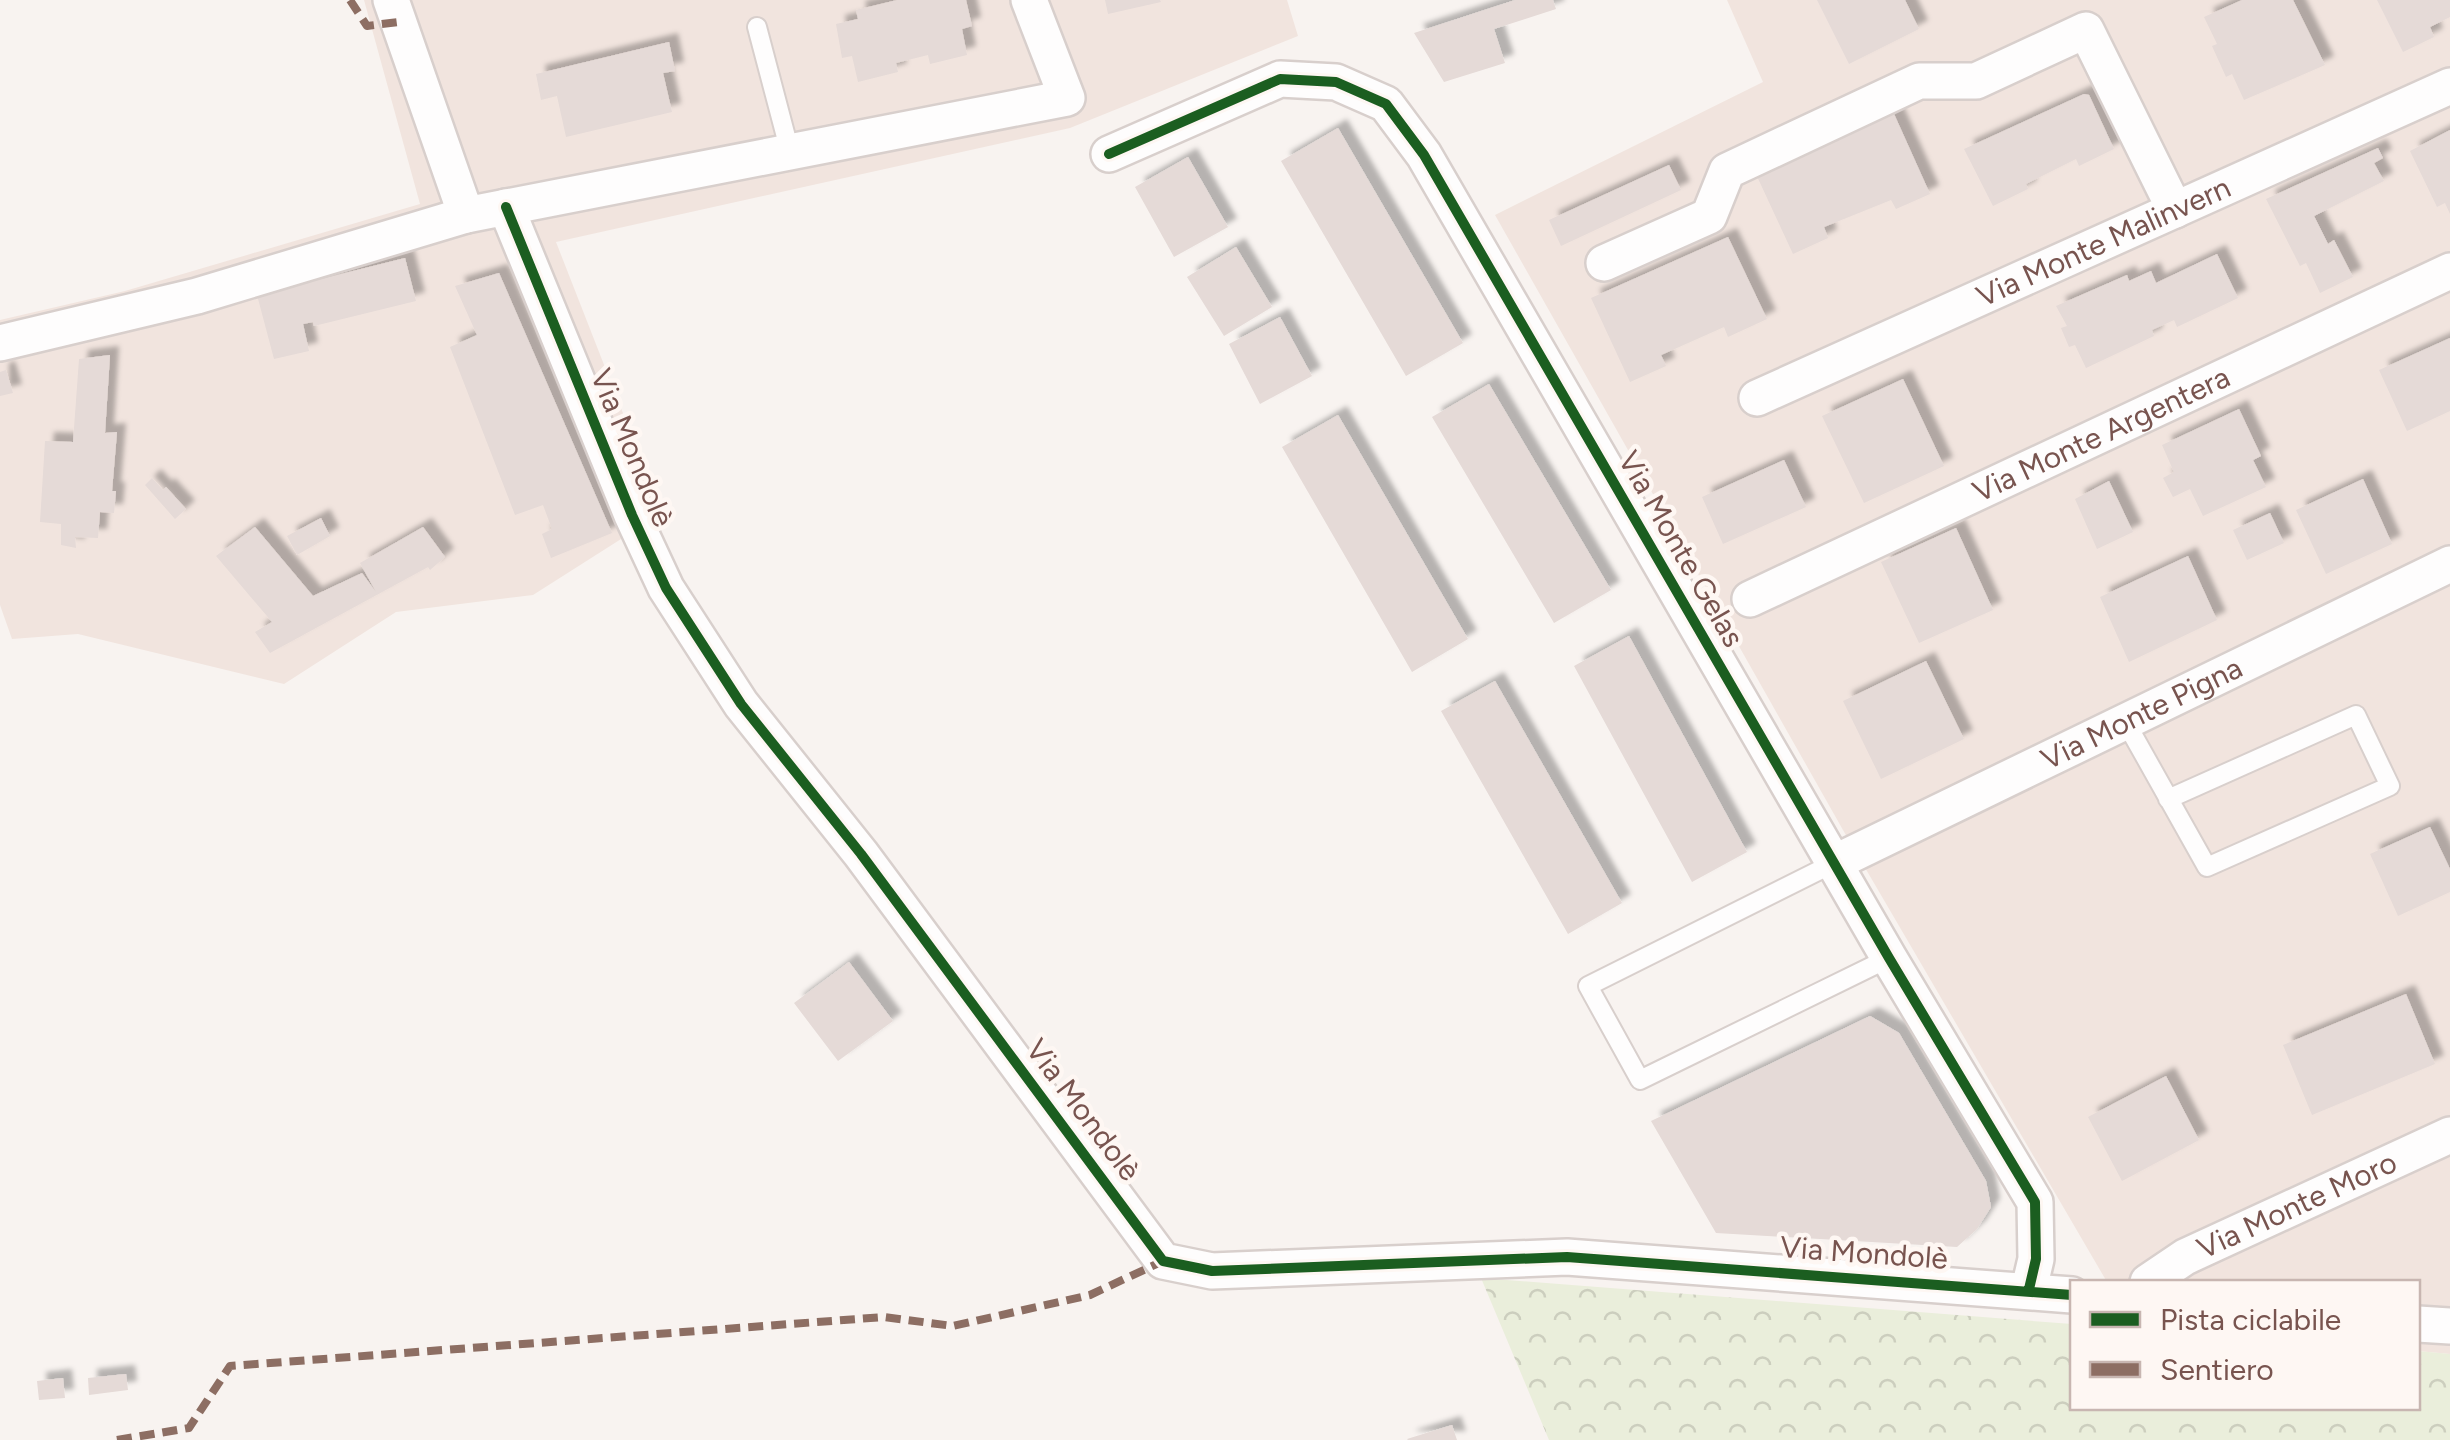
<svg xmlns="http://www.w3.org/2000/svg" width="2450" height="1440" viewBox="0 0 2450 1440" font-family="Figtree,sans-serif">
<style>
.residential{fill:#f1e4de}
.forest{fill:url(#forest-crowns)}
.building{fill:#e5dad7;filter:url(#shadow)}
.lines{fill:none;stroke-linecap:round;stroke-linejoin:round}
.lane-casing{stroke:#d8cfcc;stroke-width:22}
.street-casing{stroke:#d8cfcc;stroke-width:40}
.lane{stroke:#fefdfd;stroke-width:18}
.street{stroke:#fefdfd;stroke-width:35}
.quiet{stroke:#8d6e63;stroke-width:8;stroke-dasharray:15 8;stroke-linecap:butt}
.cycleway-casing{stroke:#fef7f3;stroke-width:16}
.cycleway{stroke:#1b5e20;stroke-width:10}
.labels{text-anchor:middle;stroke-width:9;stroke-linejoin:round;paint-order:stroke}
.street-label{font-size:30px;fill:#78544f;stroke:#fef7f3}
</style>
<defs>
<pattern id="forest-crowns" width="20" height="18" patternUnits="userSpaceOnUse" patternTransform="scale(2.5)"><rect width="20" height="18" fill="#eaeedb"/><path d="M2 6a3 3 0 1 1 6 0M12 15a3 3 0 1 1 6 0" fill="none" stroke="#cccebe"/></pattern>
<filter id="shadow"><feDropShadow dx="9" dy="-9" stdDeviation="2.5" flood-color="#0004"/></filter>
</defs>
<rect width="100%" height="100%" fill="#f8f3f0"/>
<path class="residential" d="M364,0H1287L1298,36L1070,128L556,242L662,513L533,595L396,612L284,684L78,634L12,639L0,605V320L125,291L420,204Z
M1727,0H2450V1354L2418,1351V1282H2107L1843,830L1495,215L1763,82Z"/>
<path class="forest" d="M1481,1278L2072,1324V1408H2418V1351L2450,1354V1440H1549Z"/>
<path class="building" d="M897,0H966L972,26L962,29L967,55L930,64L928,55L896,63L898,72L858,82L852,56L842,58L836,24L858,19L856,10Z
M1105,0H1160L1161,2L1108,14Z
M1515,0H1553L1556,9L1494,29L1505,63L1444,82L1414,33Z
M1817,0H1905L1919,29L1849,64Z
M2242,0H2293L2325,65L2244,100L2232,74L2226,77L2212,46L2217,44L2204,17Z
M2377,0H2450V17L2430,27L2434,37L2403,52Z
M669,42L675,71L663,73L672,112L566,137L557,96L541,100L536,74Z
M2084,94L2089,95L2114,149L2079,166L2076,159L2026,184L2028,189L1993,206L1964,149Z
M1894,114L1930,194L1896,209L1891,200L1824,227L1828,238L1793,254L1755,172Z
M1338,128L1463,343L1406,376L1281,161Z
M2450,130V214L2445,203L2437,207L2410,151Z
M2378,148L2383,158L2374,163L2384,181L2314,216L2328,244L2334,240L2353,277L2320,293L2306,263L2300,266L2266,199Z
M1188,157L1228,227L1174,257L1135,187Z
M1669,165L1681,190L1561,246L1549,220Z
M1728,237L1767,319L1728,337L1724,327L1661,355L1666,366L1630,382L1591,298Z
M1236,247L1272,307L1224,336L1187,277Z
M2217,254L2238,298L2177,327L2174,320L2152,330L2154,336L2086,368L2075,345L2069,347L2061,328L2067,326L2056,306L2127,275L2129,281L2151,271L2156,283Z
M405,258L416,301L314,326L313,322L303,324L309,351L274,359L257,295Z
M499,273L612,533L551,558L542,534L552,529L543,505L515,515L450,347L477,335L455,286Z
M1280,317L1312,376L1260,404L1229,344Z
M2450,338V411L2407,431L2379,370Z
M110,355L105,433L117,432L112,491H116L114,513L100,512L98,538L75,537L76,548L61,545V524L40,522L45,441L73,442L79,359Z
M6,370L13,393L0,396V372Z
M1903,379L1944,466L1864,503L1822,416Z
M1489,384L1611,590L1554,623L1432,417Z
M2239,409L2261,456L2253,460L2266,487L2203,516L2190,489L2173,497L2163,478L2174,472L2162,445Z
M1338,415L1468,639L1412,672L1282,447Z
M1784,460L1806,507L1723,544L1702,497Z
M152,478L163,490L166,487L186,509L175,519L145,485Z
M2363,479L2392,544L2326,574L2296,510Z
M2109,481L2133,532L2097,549L2075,499Z
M2270,513L2284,543L2247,560L2233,530Z
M321,518L330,536L297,555L287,536Z
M255,527L313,596L362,573L376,592L360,563L423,527L445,557L430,570L428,567L270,653L255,632L272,622L216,556Z
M1956,528L1993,610L1919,643L1881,562Z
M2188,556L2217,620L2129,662L2100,597Z
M1629,636L1747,852L1692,882L1574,666Z
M1926,661L1964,739L1881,779L1843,701Z
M1495,681L1622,903L1568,934L1441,711Z
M2430,827L2450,869V892L2398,916L2370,854Z
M849,962L893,1021L838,1061L794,1003Z
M2406,994L2435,1064L2312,1115L2283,1045Z
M1870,1016L1899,1033L1986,1181L1991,1207L1977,1229L1957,1247L1716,1233L1651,1121Z
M2166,1076L2199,1140L2122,1181L2088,1117Z
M126,1374L128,1390L89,1395L88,1378Z
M63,1378L65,1398L39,1400L37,1381Z
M1452,1425L1457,1440H1408L1407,1439Z"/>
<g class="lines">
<g class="lane-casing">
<path id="lane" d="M757,27L790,152
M2125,721L2207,867L2390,786L2356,715L2168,799
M1834,863L1588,986L1640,1080L1889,958"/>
</g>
<g class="street-casing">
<g id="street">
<path d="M391,0L466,215L1067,98L1029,0"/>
<path d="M1109,154L1280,79L1336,82L1386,104L1424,155L1889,958L2035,1202L2036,1259L2029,1289"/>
<path d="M506,207L632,515L666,588L741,704L861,854L1163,1261L1212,1271L1567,1257L2072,1295"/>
<path d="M1604,263L1709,216L1727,171L1919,81H1976L2086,30L2175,210"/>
<path d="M0,343L197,296L466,215"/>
<path id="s1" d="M1757,398L2450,86"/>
<path id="s2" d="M1750,599L2450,271"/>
<path id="s3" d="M1834,863L2450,564"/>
<path id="s4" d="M2148,1282L2185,1257L2450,1135"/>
<path d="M2418,1324L2450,1326"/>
</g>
</g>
<use href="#lane" class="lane"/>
<use href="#street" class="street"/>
<path class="quiet" d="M350,0L367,26L398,22
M117,1440L189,1428L230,1366L884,1317L953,1326L1090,1295L1163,1261"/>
<g class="cycleway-casing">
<path id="cycleway" d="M1109,154L1280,79L1336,82L1386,104L1424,155L1889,958L2035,1202L2036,1259L2029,1289
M506,207L632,515L666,588L741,704L861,854L1163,1261L1212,1271L1567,1257L2072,1295"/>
</g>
<use href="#cycleway" class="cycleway"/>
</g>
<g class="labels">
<g class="street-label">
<text dy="10" stroke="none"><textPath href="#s1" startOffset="380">Via Monte Malinvern</textPath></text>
<text dy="10" stroke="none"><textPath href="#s2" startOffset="388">Via Monte Argentera</textPath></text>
<text transform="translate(632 448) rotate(67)" y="10">Via Mondolè</text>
<text transform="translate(1681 549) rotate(60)" y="10">Via Monte Gelas</text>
<text dy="10" stroke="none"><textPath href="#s3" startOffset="342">Via Monte Pigna</textPath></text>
<text transform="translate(1083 1110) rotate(53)" y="10">Via Mondolè</text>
<text dy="10" stroke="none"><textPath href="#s4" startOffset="168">Via Monte Moro</textPath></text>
<text transform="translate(1864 1253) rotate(4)" y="10">Via Mondolè</text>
</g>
</g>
<rect x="2070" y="1280" width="350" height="130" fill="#fef7f3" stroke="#c8b6b1" stroke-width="2.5"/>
<rect x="2090" y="1312" width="50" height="15" fill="#1b5e20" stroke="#c8b6b1" stroke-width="2.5"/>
<text x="2160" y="1330" font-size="30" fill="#78544f">Pista ciclabile</text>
<rect x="2090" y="1362" width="50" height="15" fill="#8d6e63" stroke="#c8b6b1" stroke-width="2.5"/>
<text x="2160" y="1380" font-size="30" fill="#78544f">Sentiero</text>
</svg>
